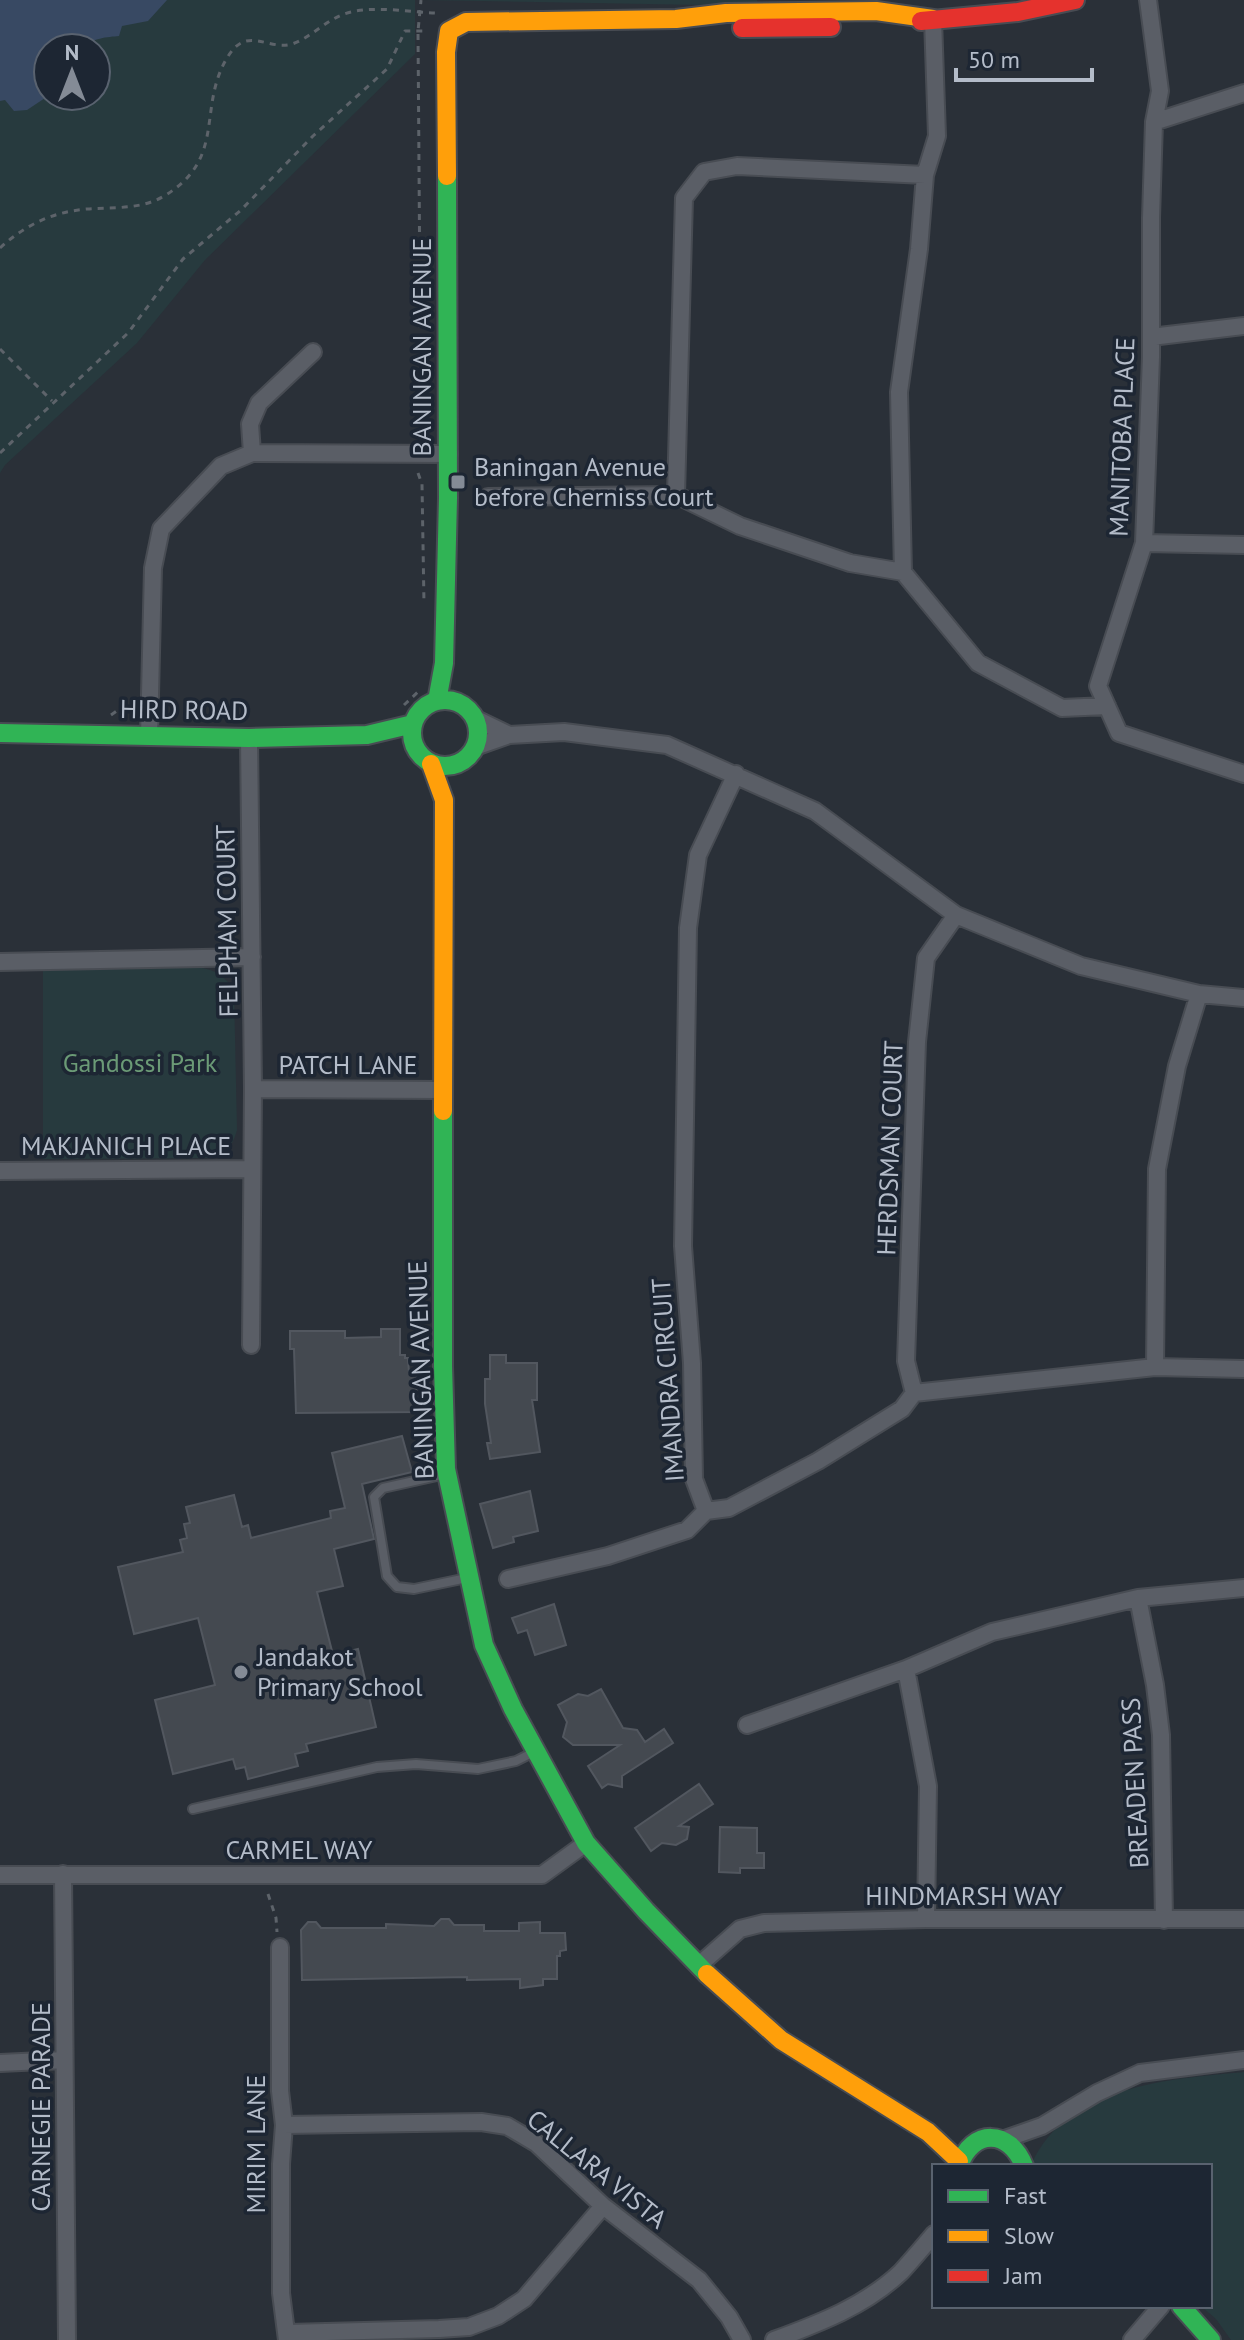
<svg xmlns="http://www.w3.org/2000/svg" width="1244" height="2340" viewBox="0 0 1244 2340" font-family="'PT Sans',sans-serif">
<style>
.green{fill:#273a3e;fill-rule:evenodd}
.water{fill:#384963}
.building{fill:#444950;stroke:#52575f;stroke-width:2}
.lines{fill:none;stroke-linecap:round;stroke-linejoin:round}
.lane-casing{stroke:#484c53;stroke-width:12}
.street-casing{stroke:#484c53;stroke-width:20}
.fast-casing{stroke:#484c53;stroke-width:22}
.slow-casing{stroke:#484c53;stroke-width:22}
.jam-casing{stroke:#484c53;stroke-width:22}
.path{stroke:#5d636a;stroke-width:3;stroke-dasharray:6 6;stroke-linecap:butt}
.lane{stroke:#5a5e66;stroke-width:8}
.street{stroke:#5a5e66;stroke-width:16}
.fast{stroke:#30b455;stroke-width:18}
.slow{stroke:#ff9f0a;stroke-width:18}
.jam{stroke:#e5322d;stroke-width:18}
.poi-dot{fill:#848b96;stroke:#1d2633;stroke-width:3}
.labels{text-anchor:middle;stroke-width:7;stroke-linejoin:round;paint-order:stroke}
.street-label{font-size:26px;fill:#b4bcc9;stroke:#1d2633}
.poi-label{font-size:26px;fill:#b4bcc9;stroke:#1d2633;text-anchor:start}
.park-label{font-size:26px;fill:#6b9a76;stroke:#1d2633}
</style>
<rect width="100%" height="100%" fill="#2a3038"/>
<path class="green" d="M0,0H415V54L205,260L137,343L5,465L0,473ZM48,48H96V96H48Z
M421,0H757L758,6Z
M195,967C214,969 223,974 234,990L237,1130C232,1148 226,1153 208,1158L43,1159V970Z
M1244,2072V2340H1231L1216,2319L1201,2306H1210V2166H1033L1032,2163C1068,2085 1170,2079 1244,2072Z"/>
<path class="water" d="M0,0H167L148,21L122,26L119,36C108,37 91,38 84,48H48V96L27,110L14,111L5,100L0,101Z"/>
<path class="building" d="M381,1329H400V1355H405V1358H408L409,1373H416L417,1412L296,1413L294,1349H290V1331H345V1338L381,1337Z
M490,1355H506V1363H537V1400H532L540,1452L490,1459L487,1443H491L485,1404V1379H490Z
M402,1436L412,1472L362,1484L374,1539L334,1549L343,1586L317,1592L333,1655L358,1649L376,1727L306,1744L308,1751L295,1754L298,1766L248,1779L245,1767L236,1769L233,1759L173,1774L155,1700L215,1685L198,1618L134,1634L118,1567L183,1552L180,1540L187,1538L184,1524L190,1523L186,1507L234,1495L242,1527L248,1525L251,1538L331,1518L330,1511L345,1508L332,1453Z
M530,1491L538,1531L513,1537L514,1542L493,1548L480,1504Z
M554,1604L566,1645L535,1655L527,1630L518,1633L512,1618Z
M601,1689L623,1728L637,1730L645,1742L664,1729L673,1743L622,1776V1787L608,1784L602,1788L588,1766L620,1745H573L563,1737L567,1722L558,1705L578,1694L588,1696Z
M699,1784L713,1804L679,1826L689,1827L687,1839L676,1845L662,1843L651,1851L635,1828Z
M720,1827L757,1828V1853H764V1868H740V1873L719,1872Z
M441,1919H449L454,1925H484V1931H519V1923L540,1922V1933H565L566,1950L560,1951V1956H557V1979H543V1985L520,1988V1979L467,1980V1977L302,1980L301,1930L308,1922H316L321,1928H386V1924L434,1926Z"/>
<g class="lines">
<g class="lane-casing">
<path id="lane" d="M446,1474L383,1488L374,1497L387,1576L397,1587L414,1589L467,1578
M193,1809L377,1767L416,1764L478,1769L516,1761L532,1753"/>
</g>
<g class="street-casing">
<path id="street" d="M1148,0L1160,91L1154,122L1151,218V357L1144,543L1098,686L1119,733L1244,774
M1154,122L1244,93
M925,175L737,166L704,172L684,198L676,495L740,526L850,563L903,572L899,392L919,249L925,175L937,136L933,19
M1151,337L1244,326
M252,453L250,424L259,403L313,352
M488,497L676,495
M1144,543L1244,545
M903,572L978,663L1062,708L1107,706
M474,718L509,735
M149,737L153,568L161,529L221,466L252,453L449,454
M249,738L253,1089L251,1345
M475,747L509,735L564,732L667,745L815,811L956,915L1081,966L1199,994L1244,998
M736,774L698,855L688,928L683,1246L692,1363L694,1479L706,1511L729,1508L818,1461L902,1409L914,1393L1155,1367L1157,1169L1177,1066L1199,994
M0,962L252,957
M253,1089L443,1090
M0,1171L252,1169
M1155,1367L1244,1369
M914,1393L906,1361L917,1042L926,958L956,915
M508,1579L608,1556L687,1530L706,1511
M1138,1598L1155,1685L1161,1735L1164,1920
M747,1725L906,1669
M63,1874L67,2340
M0,1875H542L586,1843
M926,1919L928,1786L906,1669L992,1632L1138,1598L1244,1588
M280,1947V2091L284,2125L281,2164V2293L287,2340
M698,1966L740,1929L764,1923L926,1919H1244
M0,2063L64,2060
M284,2125L481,2122L507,2126L536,2143L603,2206L699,2280L729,2317L742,2340
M1005,2139L1042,2126L1097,2093L1140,2073L1244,2060
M288,2333L439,2329L469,2327L498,2316L524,2299L603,2206
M774,2340C820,2323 865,2306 901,2272C912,2260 923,2247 934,2234
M1132,2340L1161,2306"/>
</g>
<g class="fast-casing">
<path id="fast" d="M412 733a33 33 0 1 1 66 0a33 33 0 1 1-66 0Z
M437,701L444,663L448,498L447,176
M0,733L249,738L367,735L413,724
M443,1111V1366L446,1469L484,1645L513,1709L586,1843L646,1911L707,1974
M959,2166C972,2128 1010,2129 1024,2166
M1181,2306L1211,2340"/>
</g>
<g class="slow-casing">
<path id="slow" d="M447,176L446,52L449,31L466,22L676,19L726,13L876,11L933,19
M431,764L444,800L443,1111
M707,1974L781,2040L928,2132L959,2161"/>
</g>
<g class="jam-casing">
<path id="jam" d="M921,21L1018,12L1075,0
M742,28L831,27"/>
</g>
<path class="path" d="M0,248C25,225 52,212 87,209C112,207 141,210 164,196C227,159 197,108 227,58C247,24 267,51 292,44C313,37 328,17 351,12C377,6 409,12 436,13L439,15
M0,349L52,401
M421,436L418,31L421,0
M0,453L128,333L183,259L241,210L313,136L387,69L405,31H428
M418,473L422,484L424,604
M404,705L419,691
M111,715L124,706H132
M268,1894L276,1918L277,1932"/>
<use href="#lane" class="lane"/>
<use href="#street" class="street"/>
<use href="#fast" class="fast"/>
<use href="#slow" class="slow"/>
<use href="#jam" class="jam"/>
</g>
<g class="poi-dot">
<rect x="450" y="474" width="16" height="16" rx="4"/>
<circle cx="241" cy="1672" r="8"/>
</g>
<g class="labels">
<g class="street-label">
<text transform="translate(422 347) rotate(-90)" y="9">BANINGAN AVENUE</text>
<text transform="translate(1122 437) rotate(-88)" y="9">MANITOBA PLACE</text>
<text transform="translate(184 710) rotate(1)" y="9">HIRD ROAD</text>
<text transform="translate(227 921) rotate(-91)" y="9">FELPHAM COURT</text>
<text x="348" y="1074">PATCH LANE</text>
<text x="126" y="1155">MAKJANICH PLACE</text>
<text transform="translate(890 1148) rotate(-88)" y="9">HERDSMAN COURT</text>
<text transform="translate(421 1370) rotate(-92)" y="9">BANINGAN AVENUE</text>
<text transform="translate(668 1380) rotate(-94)" y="9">IMANDRA CIRCUIT</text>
<text transform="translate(1135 1783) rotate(-93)" y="9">BREADEN PASS</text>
<text x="299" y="1859">CARMEL WAY</text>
<text x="964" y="1905">HINDMARSH WAY</text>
<text transform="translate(41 2107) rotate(-90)" y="9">CARNEGIE PARADE</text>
<text transform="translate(256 2144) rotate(-90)" y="9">MIRIM LANE</text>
<text transform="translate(597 2169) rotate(39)" y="9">CALLARA VISTA</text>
</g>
<g class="poi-label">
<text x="474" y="476">Baningan Avenue<tspan x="474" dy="30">before Cherniss Court</tspan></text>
<text x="257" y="1666">Jandakot<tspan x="257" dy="30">Primary School</tspan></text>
</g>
<g class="park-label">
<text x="140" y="1072">Gandossi Park</text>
</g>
</g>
<rect x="932" y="2164" width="280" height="144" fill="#1d2633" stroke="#59626f" stroke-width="2"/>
<rect x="948" y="2190" width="40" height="12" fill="#30b455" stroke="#59626f" stroke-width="2"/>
<text x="1004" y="2204" font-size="24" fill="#b4bcc9">Fast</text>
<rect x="948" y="2230" width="40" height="12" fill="#ff9f0a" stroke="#59626f" stroke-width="2"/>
<text x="1004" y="2244" font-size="24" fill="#b4bcc9">Slow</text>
<rect x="948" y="2270" width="40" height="12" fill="#e5322d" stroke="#59626f" stroke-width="2"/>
<text x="1004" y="2284" font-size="24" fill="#b4bcc9">Jam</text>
<g transform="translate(72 72)"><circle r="38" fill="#1d2633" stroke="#59626f" stroke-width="2"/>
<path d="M0-6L14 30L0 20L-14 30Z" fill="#848b96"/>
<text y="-12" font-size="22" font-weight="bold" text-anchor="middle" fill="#b4bcc9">N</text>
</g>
<path d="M956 68v12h136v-12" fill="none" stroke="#b4bcc9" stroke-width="4"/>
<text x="968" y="68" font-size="24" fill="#b4bcc9" stroke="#1d2633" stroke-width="6" paint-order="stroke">50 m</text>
</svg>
